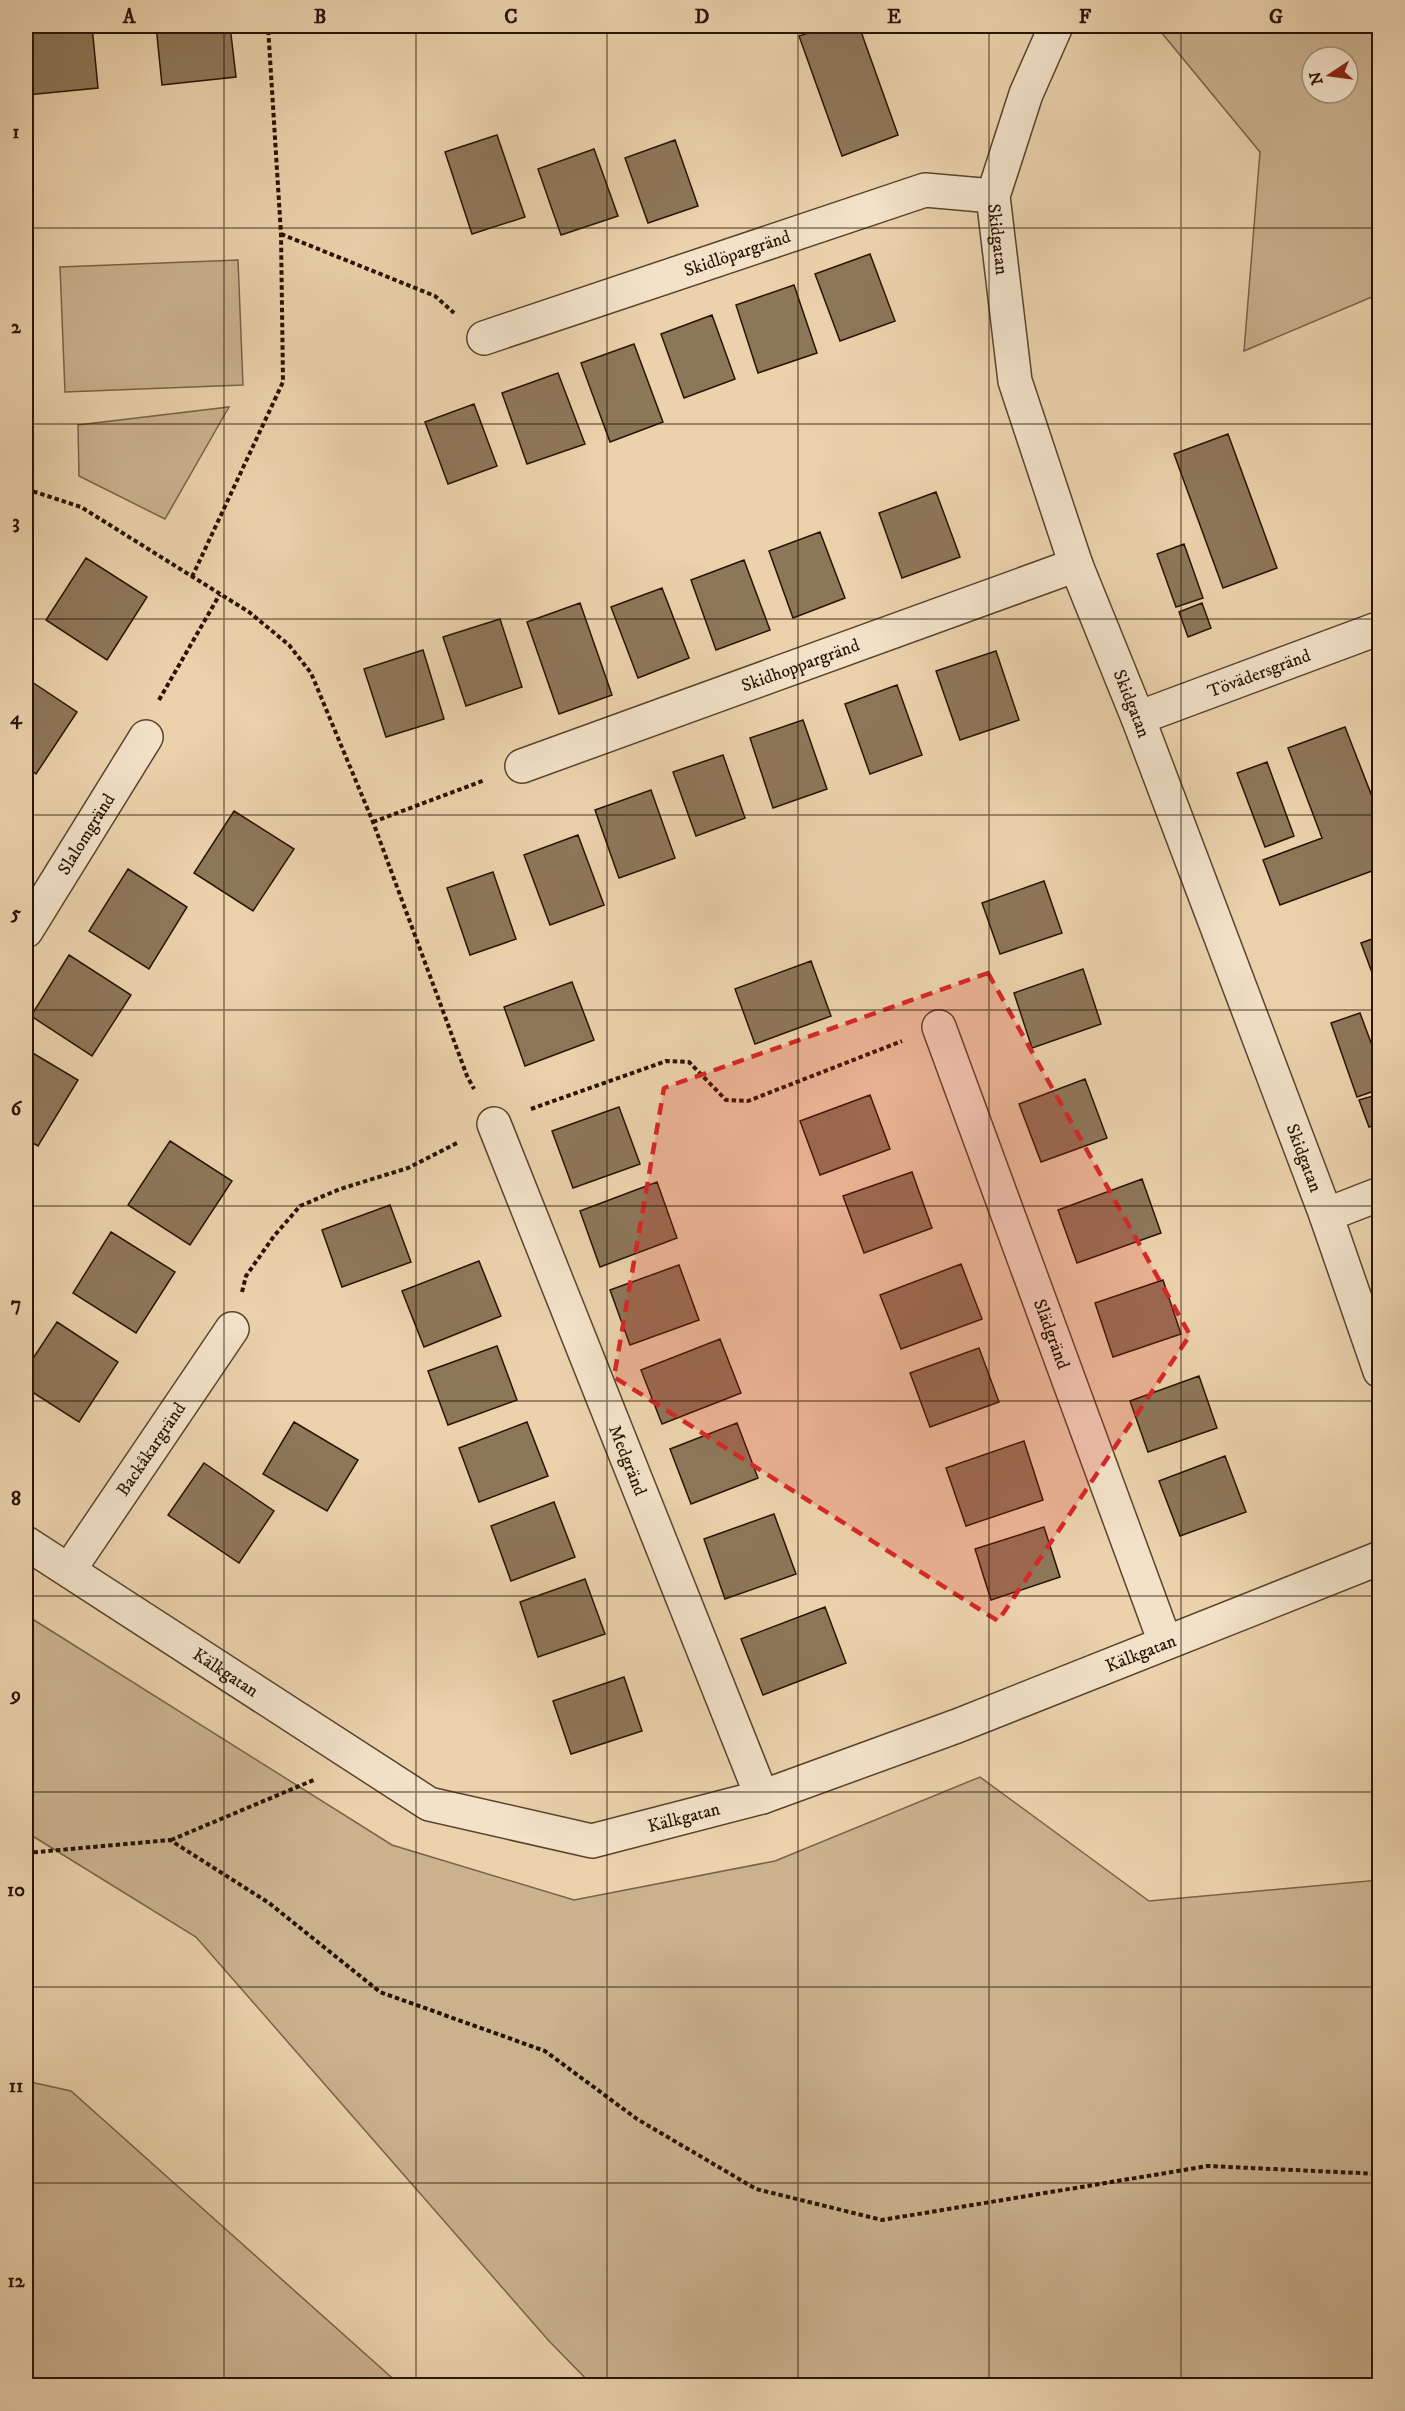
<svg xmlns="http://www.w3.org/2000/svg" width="1405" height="2411" viewBox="0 0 1405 2411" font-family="'IM FELL DW Pica',serif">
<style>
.green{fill:#cab28f;stroke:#796348;stroke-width:1.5;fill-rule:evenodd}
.building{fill:#8d7759;stroke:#281400;stroke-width:1.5}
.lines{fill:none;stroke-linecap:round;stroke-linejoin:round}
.minor-casing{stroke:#59442b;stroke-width:36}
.path{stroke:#281400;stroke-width:4;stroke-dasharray:4.5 3;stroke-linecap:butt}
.minor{stroke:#f2e2c9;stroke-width:33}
.marked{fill:#d62828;fill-opacity:0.2;stroke:#d62828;stroke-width:4.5;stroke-dasharray:12 8;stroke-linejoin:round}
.grid{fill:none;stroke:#281400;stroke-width:1.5;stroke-opacity:0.55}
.labels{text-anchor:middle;stroke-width:4.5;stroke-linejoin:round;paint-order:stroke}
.street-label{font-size:18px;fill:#281400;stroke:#f2e2c9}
.neatline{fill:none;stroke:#281400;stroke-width:2}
.grid-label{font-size:20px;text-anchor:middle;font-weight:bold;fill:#281400}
</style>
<rect width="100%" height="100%" fill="#ebd2ac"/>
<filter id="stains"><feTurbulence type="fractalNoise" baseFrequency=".00333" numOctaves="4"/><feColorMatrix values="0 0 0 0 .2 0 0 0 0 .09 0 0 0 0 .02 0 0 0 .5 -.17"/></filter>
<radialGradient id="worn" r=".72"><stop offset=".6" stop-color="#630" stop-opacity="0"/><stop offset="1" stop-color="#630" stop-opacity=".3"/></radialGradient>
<path class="green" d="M1156,26H1379V294L1244,351L1260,152ZM1312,57H1348V93H1312Z
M238,260L243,385L65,392L60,267Z
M229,407L165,519L79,476L78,425Z
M26,1615L392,1845L574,1900L775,1861L980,1777L1149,1901L1379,1880V2385H592L549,2341L196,1937L26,1832Z
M26,2081L71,2091L400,2385H26Z"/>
<path class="building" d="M26,26H92L98,88L27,95Z
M156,26H230L236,77L162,85Z
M830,26H859L898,135L842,156L799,36Z
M497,135L525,217L472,234L445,152Z
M675,140L698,206L648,223L625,158Z
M594,149L618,216L561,235L538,169Z
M870,254L895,321L840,341L815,274Z
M794,285L817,353L758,373L736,305Z
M712,315L735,379L684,398L661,334Z
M634,344L663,422L610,442L581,363Z
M558,373L585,444L527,464L502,393Z
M474,404L497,466L448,484L425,422Z
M1228,434L1277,568L1223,588L1174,454Z
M936,492L960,557L902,578L879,513Z
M820,532L845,598L793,618L769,551Z
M1184,544L1203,598L1176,607L1157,554Z
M86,558L147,597L107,660L46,620Z
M744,560L770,630L716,650L691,580Z
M662,588L689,658L638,678L611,607Z
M580,603L612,695L559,714L527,622Z
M1202,603L1211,628L1188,637L1179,612Z
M500,619L522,687L466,706L443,637Z
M423,650L444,719L386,737L364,669Z
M996,651L1019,720L960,740L936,671Z
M26,678L77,712L36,774L26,766Z
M897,685L922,755L870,774L845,704Z
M803,720L827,789L773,808L750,738Z
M1345,727L1380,817V868L1280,905L1263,860L1322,838L1288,748Z
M723,755L745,818L696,836L673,772Z
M1267,762L1294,836L1265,847L1237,773Z
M651,790L675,858L619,878L595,810Z
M234,811L294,849L253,911L194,873Z
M578,835L604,905L550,925L524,855Z
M128,869L187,907L149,969L89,931Z
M493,872L516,939L470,955L447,888Z
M1044,881L1062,933L1000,954L982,903Z
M1380,936V994L1361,943Z
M69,955L131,995L92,1056L31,1016Z
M811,961L831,1016L755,1044L735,989Z
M1083,969L1101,1024L1032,1048L1014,993Z
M572,982L594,1040L525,1066L504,1007Z
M1360,1013L1380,1067V1089L1357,1097L1331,1023Z
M26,1049L78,1080L38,1146L26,1139Z
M1085,1079L1107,1138L1041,1162L1019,1104Z
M1380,1094V1123L1369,1127L1359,1100Z
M870,1095L890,1149L820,1175L800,1121Z
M619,1107L640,1164L573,1188L552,1131Z
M170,1141L232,1181L190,1245L128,1205Z
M912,1172L932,1228L864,1253L843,1196Z
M1142,1179L1161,1233L1077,1263L1058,1210Z
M657,1182L677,1238L600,1267L580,1211Z
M390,1205L411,1262L342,1287L322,1230Z
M111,1232L175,1272L136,1333L73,1293Z
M479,1261L501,1316L424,1347L402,1291Z
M961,1264L982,1319L901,1349L880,1295Z
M679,1265L699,1320L630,1345L610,1290Z
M1163,1280L1181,1334L1113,1357L1095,1303Z
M57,1322L118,1362L79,1422L26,1388V1369Z
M720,1339L741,1393L662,1424L641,1370Z
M497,1346L517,1400L448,1425L428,1371Z
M979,1348L999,1402L930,1427L910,1373Z
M1199,1376L1217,1428L1148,1452L1130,1401Z
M294,1422L358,1460L327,1511L263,1474Z
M527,1422L548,1476L479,1502L459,1448Z
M737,1423L758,1478L691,1504L670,1449Z
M1024,1441L1043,1500L966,1526L946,1468Z
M1225,1456L1246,1512L1180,1536L1159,1481Z
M204,1463L274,1511L239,1563L168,1515Z
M554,1502L575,1557L511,1581L491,1526Z
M774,1514L796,1574L725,1599L704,1539Z
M1044,1527L1060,1577L991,1600L975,1549Z
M585,1579L605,1634L538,1657L520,1602Z
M825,1607L846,1663L763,1695L741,1639Z
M624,1677L642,1731L571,1754L553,1701Z"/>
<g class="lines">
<g class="minor-casing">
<g id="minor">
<path id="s1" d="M1056,26L1026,94L993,196L1015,381L1076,565L1138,718L1326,1215L1380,1371"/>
<path id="s2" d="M484,338L925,190L993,196"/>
<path id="s3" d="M1138,718L1380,628"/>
<path id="s4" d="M522,766L1076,565"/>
<path id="s5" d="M26,931L146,737"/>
<path id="s6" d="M939,1027L1165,1642"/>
<path id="s7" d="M494,1124L762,1797"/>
<path d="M1326,1215L1380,1194"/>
<path id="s8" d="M26,1543L429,1804L592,1841L762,1797L957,1726L1380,1558"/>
<path id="s9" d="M69,1570L232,1329"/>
</g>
</g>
<path class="path" d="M281,234L435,296L454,313
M26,489L81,507L249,612L289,645L311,673L373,822L467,1076L474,1089
M192,577L283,382L281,234L268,26
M159,700L220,594
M373,822L485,780
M531,1109L666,1061L689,1062L726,1100L748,1101L902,1041
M242,1292L246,1276L274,1236L300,1206L340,1189L408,1168L459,1142
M171,1840L316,1779
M26,1853L170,1840L269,1903L380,1992L545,2051L637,2119L756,2189L882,2220L1208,2166L1380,2174"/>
<use href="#minor" class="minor"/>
</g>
<path class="marked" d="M988,973L1190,1335L998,1621L614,1377L664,1088Z"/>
<path class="grid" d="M224,26V2386M416,26V2386M607,26V2386M798,26V2386M989,26V2386M1181,26V2386M26,228H1380M26,424H1380M26,619H1380M26,815H1380M26,1010H1380M26,1206H1380M26,1401H1380M26,1596H1380M26,1792H1380M26,1987H1380M26,2183H1380"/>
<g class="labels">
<g class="street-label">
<text dy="6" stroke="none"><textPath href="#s1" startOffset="225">Skidgatan</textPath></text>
<text dy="6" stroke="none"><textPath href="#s2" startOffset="267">Skidlöpargränd</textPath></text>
<text dy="6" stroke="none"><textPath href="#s4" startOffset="296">Skidhoppargränd</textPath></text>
<text dy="6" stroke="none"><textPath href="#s3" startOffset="129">Tövädersgränd</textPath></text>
<text dy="6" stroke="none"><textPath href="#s1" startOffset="711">Skidgatan</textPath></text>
<text dy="6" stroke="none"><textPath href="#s5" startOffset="114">Slalomgränd</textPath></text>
<text dy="6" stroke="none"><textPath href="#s1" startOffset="1197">Skidgatan</textPath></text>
<text dy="6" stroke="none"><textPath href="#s6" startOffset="327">Slädgränd</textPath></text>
<text dy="6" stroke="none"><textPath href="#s9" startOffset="146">Backåkargränd</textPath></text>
<text dy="6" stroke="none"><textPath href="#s7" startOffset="362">Medgränd</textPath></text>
<text dy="6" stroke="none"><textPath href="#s8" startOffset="1228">Kälkgatan</textPath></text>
<text dy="6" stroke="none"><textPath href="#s8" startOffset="238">Kälkgatan</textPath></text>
<text dy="6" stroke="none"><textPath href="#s8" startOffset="742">Kälkgatan</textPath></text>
</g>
</g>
<rect width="1405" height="2411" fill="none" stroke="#ebd2ac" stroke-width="66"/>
<g transform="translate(1330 75) rotate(257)"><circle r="28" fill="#f2e2c9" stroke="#a19079" stroke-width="1.5"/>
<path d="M0-4.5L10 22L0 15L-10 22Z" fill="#8f2418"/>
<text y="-9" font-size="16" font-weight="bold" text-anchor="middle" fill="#281400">N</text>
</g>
<rect x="33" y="33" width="1339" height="2345" class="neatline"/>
<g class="grid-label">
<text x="129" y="23">A</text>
<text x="320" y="23">B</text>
<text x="511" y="23">C</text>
<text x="702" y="23">D</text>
<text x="894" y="23">E</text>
<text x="1085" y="23">F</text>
<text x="1276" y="23">G</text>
<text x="16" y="138">1</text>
<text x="16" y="333">2</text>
<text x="16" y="528">3</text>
<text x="16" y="724">4</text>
<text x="16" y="919">5</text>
<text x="16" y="1115">6</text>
<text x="16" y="1310">7</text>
<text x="16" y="1505">8</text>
<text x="16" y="1701">9</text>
<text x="16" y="1896">10</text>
<text x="16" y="2092">11</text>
<text x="16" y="2287">12</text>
</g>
<rect width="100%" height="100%" filter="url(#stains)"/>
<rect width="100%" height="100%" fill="url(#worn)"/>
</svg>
